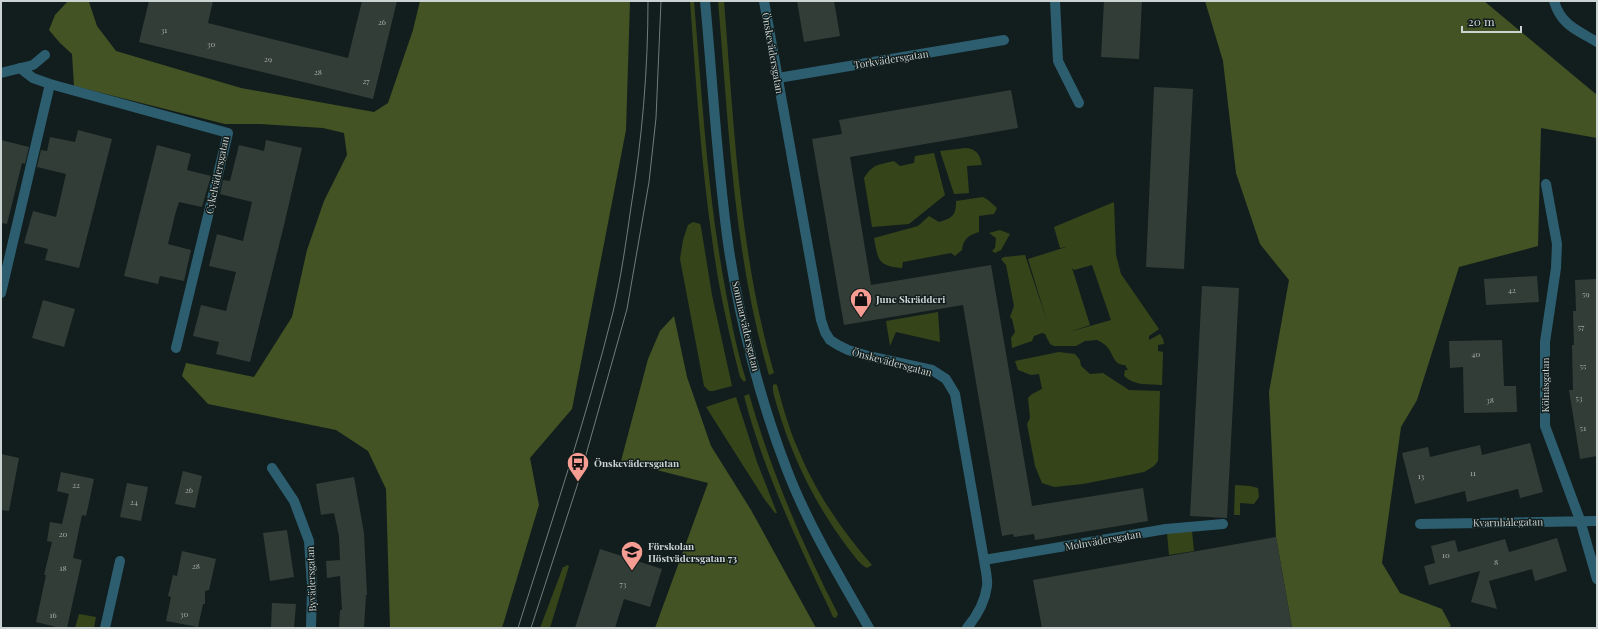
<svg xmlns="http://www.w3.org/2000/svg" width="1598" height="629" viewBox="0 0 1598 629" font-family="'Playfair Display',serif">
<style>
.green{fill:#36441a;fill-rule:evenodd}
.forest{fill:#435324}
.building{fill:#333d37}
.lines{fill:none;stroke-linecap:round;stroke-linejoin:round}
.minor{stroke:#2d5e70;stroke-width:10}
.tram{stroke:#717b7a;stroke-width:1}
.labels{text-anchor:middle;stroke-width:3;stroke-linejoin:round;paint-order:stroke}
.number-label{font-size:8px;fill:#a6aeac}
.street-label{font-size:10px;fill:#ccd4d3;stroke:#121e1d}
.poi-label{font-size:10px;font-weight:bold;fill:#ccd4d3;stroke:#121e1d;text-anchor:start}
</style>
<rect width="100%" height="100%" fill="#121e1d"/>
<path class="green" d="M690,1H694C702,95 707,189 724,282C730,315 736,348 746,380L744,382L740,377C729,334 719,290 713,246C701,165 696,83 690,1Z
M718,1H724C734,125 739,252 774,373L769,375C733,252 729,127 718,1Z
M966,148C977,149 980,155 982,165L967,166L969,193L954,194L940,151Z
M934,153L945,195L909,224L872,227L864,178C873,164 878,165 894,161L900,166L914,163L915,156Z
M983,197L988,200L997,208L994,214L979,216V232C969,235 963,239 962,250L955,256L951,253L903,262L902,268C877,266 878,259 874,238L918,226L929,216L939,222C953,218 956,215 956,201Z
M1114,202L1116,255L1121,274L1159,329L1149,336V340L1160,334L1163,339L1164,344L1158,345V351L1163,352L1162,385C1148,384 1135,386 1124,376L1125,370H1128L1125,365C1114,365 1114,356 1108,348C1105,344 1101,342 1097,340L1085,341L1076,346H1054L1050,344L1045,334L1042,333L1034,336L1032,341L1012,348L1011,338L1015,332L1012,319L1010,317L1014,306L1006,265L1001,259L1004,257L1025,255L1047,321L1028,259L1066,247L1060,248L1054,227ZM1092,265L1111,320L1069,332L1090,325L1072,268L1074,270Z
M693,222L700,224L701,227L712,295L732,386L713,391H709L704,386L680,259L683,240L688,225Z
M1000,230L1010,234L1001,250L995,253L992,251L995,248L996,238L989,233Z
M938,312L940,342L896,332L890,346L886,321Z
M1059,352L1075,354L1080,360L1081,366L1090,374L1103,373L1129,390L1160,391L1158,461L1154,466L1144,472L1083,484L1054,487L1042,483L1035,466L1027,424L1030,418L1028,398L1032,394L1042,389L1039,374L1031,375L1018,370L1015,361Z
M775,384L777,385C783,407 789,429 798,449C815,491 842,531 872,565L867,568C860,565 853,554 848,548C816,506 792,457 777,406C775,399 772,392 773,385Z
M749,394C771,471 802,544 838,614L836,618L833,617L829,608C796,539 763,469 744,396Z
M736,397L757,462L777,513H775L765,500L706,407Z
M1235,485L1250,486L1258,488L1259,497L1254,504L1240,503V515H1234Z
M1192,531L1194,551L1169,555L1167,533Z
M566,565L569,566L550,628H540L563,567H565Z
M79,614L96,617L94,628H75Z"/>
<path class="forest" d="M68,1L89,2L97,26L116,51L241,88L374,112L388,103L413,30L420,1H630L626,130L572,409L530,458L539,505L502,628H390L386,489L368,451L336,430L208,404L182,376L186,363L254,377L292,317L307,250L324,201L347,155L344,133L323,128L260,124H225L74,86L72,54L60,43L49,30L55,15Z
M1205,1H1484L1597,95V138L1541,128L1538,246L1459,267L1417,400L1401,427L1382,563L1400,593L1442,609L1451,626L1447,628H1292L1276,537L1269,392L1289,280L1260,244L1236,173L1223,61Z
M674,316L687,377L711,446L751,510L816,628H655L708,483L621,461L648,359L660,331Z"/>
<path class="building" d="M149,1H213L208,23L348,58L362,1H397L373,99L139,42Z
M797,1H834L840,36L804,42Z
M1104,1H1142L1139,59L1101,57Z
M1154,87L1193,89L1184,269L1146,267Z
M1011,90L1018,128L850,157L871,285L991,265L1032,506L1143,488L1148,521L1035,540L1034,534L1014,537L1013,534L1002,536L963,305L844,325L812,139L842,134L839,120Z
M78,130L112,139L79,268L45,260L48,249L24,243L33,211L56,217L66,174L37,167L41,150L47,151L50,137L75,142Z
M1,140L29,147L25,164L22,163L7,224L1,223Z
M266,140L302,148L284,225L250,362L216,354L219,342L193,336L201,305L226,311L236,272L209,266L217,234L243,241L252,202L220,194L223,180L230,181L239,145L264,151Z
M157,145L191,154L187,170L211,176L202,207L179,202L176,211L168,244L191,250L184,281L160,276L158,284L124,276Z
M1537,276L1539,302L1486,305L1484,279Z
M1597,279V456L1580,459L1569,390H1573L1572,345H1574L1573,311H1576L1575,280Z
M1202,286L1239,288L1227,518L1190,516Z
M43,300L75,309L64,347L32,338Z
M1502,340L1504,386H1516L1517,412L1464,413L1463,367L1450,368L1449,341Z
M1530,443L1543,492L1520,498L1518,489L1467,502L1465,491L1415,504L1402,453L1428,447L1430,457L1480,445L1482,455Z
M1,454L19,458L9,511L1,510Z
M183,471L202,476L195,508L175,504Z
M61,472L94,479L86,516L82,515L73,558L82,560L67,628H60L36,622L46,575H44L52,542L47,541L50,522L62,524L69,494L57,491Z
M354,477L364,533L367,595H366L364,628H339L340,610H342L340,576L327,578L326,561L340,560L339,536L334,513L321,515L316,484Z
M127,483L148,487L141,521L120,517Z
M287,530L294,577L270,581L263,533Z
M1276,537L1292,628H1042L1033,580Z
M1557,538L1567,571L1535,581L1532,569L1489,581L1497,609L1471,602L1480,571L1429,585L1424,566L1435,563L1431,546L1455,540L1458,552L1505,539L1509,552Z
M600,549L662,569L650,607L624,599L615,628H575Z
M182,551L216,559L209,590L205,591V604H203L198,627L166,621L171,597L168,596L173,575L177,576Z
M272,603L296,604L294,628H271Z"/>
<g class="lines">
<path class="minor" d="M705,1C713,84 717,168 729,250C740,322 761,403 787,470C808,525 840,577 869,628
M764,1L821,320L825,332L830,340L838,345L848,350L868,356L932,370L946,379L955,394L984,560C985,568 988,578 987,586C985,602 977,616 967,628
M1055,1L1058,61L1079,103
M1554,1C1561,25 1577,30 1597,42
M20,68L33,78L50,84L228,133L176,348
M1,73L33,65L45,55
M778,78L1004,40
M1546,184L1557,244L1556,268L1545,342V426L1580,520L1597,579
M1,293L50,84
M272,468L294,501L309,541L312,586L311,628
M1420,524L1597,521
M984,560L1166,529L1223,524
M105,628L120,561"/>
<path class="tram" d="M518,628C551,523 586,419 613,312C621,278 626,242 631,207C642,139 648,70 648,1
M531,628L578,483L627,309L649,182L656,118L661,1"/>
</g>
<defs>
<g id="shop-pin" transform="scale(1.15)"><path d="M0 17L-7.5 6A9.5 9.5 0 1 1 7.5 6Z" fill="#f59c93" stroke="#121e1d"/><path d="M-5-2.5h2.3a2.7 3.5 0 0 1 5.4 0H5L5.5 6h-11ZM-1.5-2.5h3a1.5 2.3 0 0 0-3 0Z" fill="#111"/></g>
<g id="bus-pin" transform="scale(1.15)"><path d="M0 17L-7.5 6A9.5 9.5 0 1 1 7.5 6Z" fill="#f59c93" stroke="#121e1d"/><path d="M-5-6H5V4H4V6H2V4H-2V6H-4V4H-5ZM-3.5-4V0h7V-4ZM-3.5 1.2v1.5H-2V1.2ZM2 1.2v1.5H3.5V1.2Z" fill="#111"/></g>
<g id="school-pin" transform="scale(1.15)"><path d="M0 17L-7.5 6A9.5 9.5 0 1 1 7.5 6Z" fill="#f59c93" stroke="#121e1d"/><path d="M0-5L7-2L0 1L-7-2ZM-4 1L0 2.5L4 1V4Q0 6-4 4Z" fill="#111"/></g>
</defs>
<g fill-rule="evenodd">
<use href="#shop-pin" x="861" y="299"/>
<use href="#bus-pin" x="578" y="463"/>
<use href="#school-pin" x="632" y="552"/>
</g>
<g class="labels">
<g class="number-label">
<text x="382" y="25">26</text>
<text x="164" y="33">31</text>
<text x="211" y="47">30</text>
<text x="268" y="62">29</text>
<text x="318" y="75">28</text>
<text x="366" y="84">27</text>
<text x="1512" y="293">42</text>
<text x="1586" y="297">59</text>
<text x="1581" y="330">57</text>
<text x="1476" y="357">40</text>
<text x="1583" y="369">55</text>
<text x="1579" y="401">53</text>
<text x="1490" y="403">38</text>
<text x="1583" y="431">51</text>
<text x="1473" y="476">11</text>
<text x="1421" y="479">13</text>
<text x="76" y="488">22</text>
<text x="189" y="493">26</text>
<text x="134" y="505">24</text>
<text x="63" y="537">20</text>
<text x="1446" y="558">10</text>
<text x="1496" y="565">8</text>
<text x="196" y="569">28</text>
<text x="63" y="571">18</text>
<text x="623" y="587">73</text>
<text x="184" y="617">30</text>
<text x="53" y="618">16</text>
</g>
<g class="street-label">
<text transform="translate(773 53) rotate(80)" y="4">Önskevädersgatan</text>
<text transform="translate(891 59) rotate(-9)" y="4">Torkvädersgatan</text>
<text transform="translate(217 175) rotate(-78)" y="4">Cykelvädersgatan</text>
<text transform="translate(746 326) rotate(77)" y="4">Sommarvädersgatan</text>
<text transform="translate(892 362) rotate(15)" y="4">Önskevädersgatan</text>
<text transform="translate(1545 385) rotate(-90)" y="4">Kölnåsgatan</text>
<text transform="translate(1508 522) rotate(-1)" y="4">Kvarnhålegatan</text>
<text transform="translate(1103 540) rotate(-10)" y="4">Molnvädersgatan</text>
<text transform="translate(311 579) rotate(-92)" y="4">Byvädersgatan</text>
</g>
<g class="poi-label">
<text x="876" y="303">June Skrädderi</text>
<text x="594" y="467">Önskevädersgatan</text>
<text x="648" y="550">Förskolan<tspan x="648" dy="12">Höstvädersgatan 73</tspan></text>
</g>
</g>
<rect width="1598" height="629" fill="none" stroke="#ccd4d3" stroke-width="4"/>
<path d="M1462 26v6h59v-6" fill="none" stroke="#ccd4d3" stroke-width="2"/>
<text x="1468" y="26" font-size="12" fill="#ccd4d3" stroke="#121e1d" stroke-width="3" paint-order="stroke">20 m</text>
</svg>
